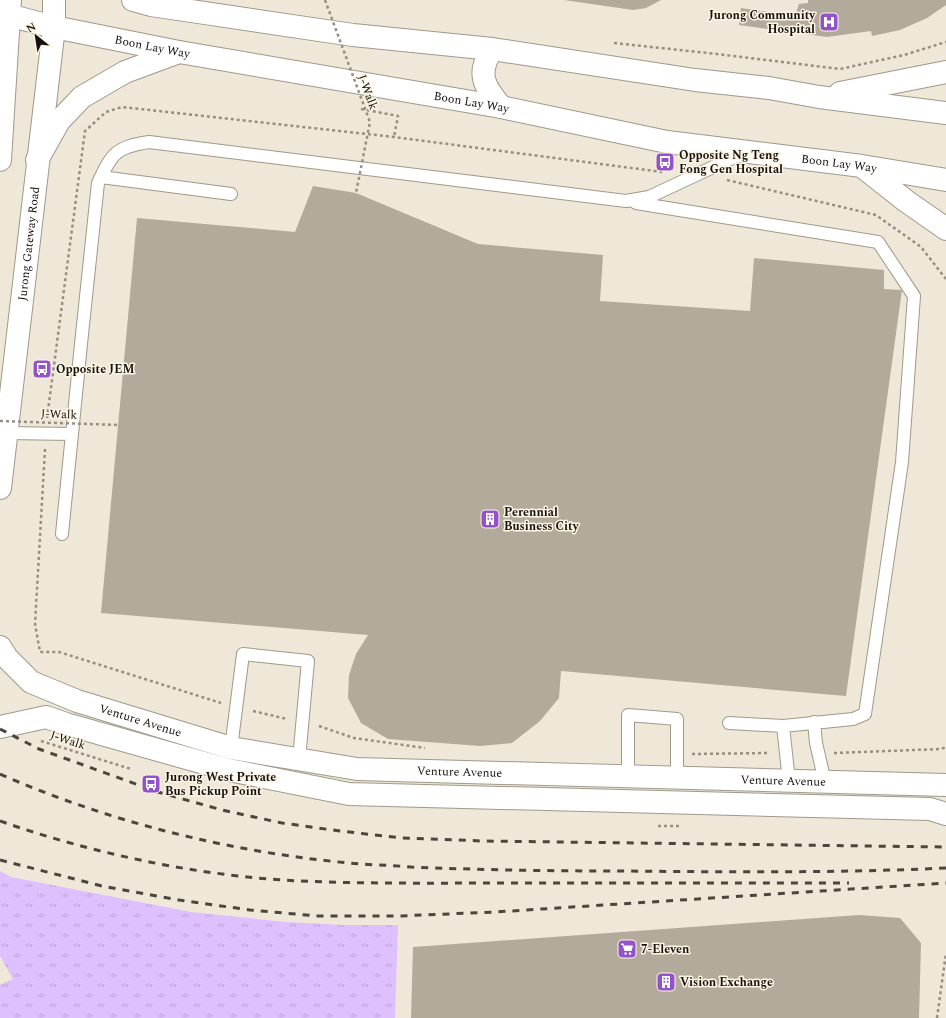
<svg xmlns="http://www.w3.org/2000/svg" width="946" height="1018" viewBox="0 0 946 1018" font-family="Spectral,serif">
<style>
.grass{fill:url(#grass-tufts)}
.building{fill:#b2ab9c}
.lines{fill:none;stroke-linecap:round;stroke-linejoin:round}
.service-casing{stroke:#a0998a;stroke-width:14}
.minor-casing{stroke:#a0998a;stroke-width:24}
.secondary-casing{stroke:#a0998a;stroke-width:24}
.primary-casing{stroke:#a0998a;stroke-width:24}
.path{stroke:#958f84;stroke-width:2.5;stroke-dasharray:3 3;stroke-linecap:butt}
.service{stroke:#fff;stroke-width:12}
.minor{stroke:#fff;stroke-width:22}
.secondary{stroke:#fff;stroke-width:22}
.primary{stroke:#fff;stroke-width:22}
.rail{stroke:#4b473f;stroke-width:3;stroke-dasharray:7 7;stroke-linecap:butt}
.path-bridge{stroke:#958f84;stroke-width:2.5;stroke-dasharray:3 3;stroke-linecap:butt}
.labels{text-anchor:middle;stroke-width:3;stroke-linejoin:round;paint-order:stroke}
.poi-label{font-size:12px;font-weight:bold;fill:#15120d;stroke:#fcf4e4;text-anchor:start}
.street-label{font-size:12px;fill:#15120d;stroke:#fcf4e4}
</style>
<defs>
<pattern id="grass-tufts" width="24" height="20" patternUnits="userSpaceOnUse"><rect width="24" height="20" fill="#debfff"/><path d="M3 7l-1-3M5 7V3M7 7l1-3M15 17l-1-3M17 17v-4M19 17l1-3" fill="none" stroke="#bea3d9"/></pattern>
</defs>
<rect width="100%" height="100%" fill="#efe7d7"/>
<path class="grass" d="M0,871L11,877L191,912L286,922L343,925H398L395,1018H0V985L13,979L0,956Z"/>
<path class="building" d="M564,0H661L646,8L633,10Z
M808,0H946V5L927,18L900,30L872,36L871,31L827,37L739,25L741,8L795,16L799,4L808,3Z
M313,186L356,193L478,244L603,255L600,301L750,311L754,258L884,270V289L902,290L846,696L561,671L559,698L540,721L512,743L480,746L388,739L361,723L348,698L349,675L356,654L368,635L101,613L137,218L295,232Z
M859,915L900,918L921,943L919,1018H411L413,947Z"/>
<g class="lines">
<g class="service-casing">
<path id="service" d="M101,177L231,194
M636,203L878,242L914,296L902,462L865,714L853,719L783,726L729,723
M6,433L72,434
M62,534L81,344L98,183C112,153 116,147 149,142L626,201L649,197L741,154
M814,722L816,743L825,782
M783,726L789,781
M231,748L243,654L308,661L299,759
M628,776V715L677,719V778"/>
</g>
<g class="minor-casing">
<g id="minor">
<path id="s1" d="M0,647L7,658L31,682L77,701L231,748L357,769L946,785"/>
<path d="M0,727L46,717L66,724L229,770L349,794L930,809L946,814"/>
</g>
</g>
<g class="secondary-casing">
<g id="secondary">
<path d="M0,160L10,0"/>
<path id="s2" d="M0,488L54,27V0"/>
</g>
</g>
<g class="primary-casing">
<g id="primary">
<path d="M133,0L151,5L353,35L492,49L695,80L769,88L819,97L946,113"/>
<path id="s3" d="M0,13L54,27L179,52L501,107L667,142L862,166L946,180"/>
<path d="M492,49C490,54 486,59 485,64C479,81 491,94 501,107"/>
<path d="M840,93L946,72"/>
<path d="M37,160L59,121L82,97L125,72L179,52"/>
<path d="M863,167L906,201L946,229"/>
</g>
</g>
<path class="path" d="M614,43L717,54L840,69L904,55L946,42
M361,109L398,116L394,137
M727,180L876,215L921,247L946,279
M47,418L85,131L106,112L122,107L394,137L662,172
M45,449L35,624L40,652H59L221,703
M253,711L287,719
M319,726L354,738L425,748
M41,741L131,769
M834,753L941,749L946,747
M692,754L769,753
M658,826H680
M937,1018L946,953"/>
<use href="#service" class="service"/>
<use href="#minor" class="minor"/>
<use href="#secondary" class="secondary"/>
<use href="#primary" class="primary"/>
<path class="rail" d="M0,729L39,749L158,792L222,810L282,823L340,831L402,838L483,841L946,847
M0,774C109,822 230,852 349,863C369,865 390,865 411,867C482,870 553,871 623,871C731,872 838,873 946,868
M0,821C94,854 199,876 299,881C370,884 442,883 514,883C626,883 737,883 849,883
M0,860L102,886L179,900L250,910L318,916H399L495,912L946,883"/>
<path class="path-bridge" d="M325,0L370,122L356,193
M0,421L118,425"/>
</g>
<defs>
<g id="hospital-square" transform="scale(1)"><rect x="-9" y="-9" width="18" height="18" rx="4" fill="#9353c8" stroke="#fcf4e4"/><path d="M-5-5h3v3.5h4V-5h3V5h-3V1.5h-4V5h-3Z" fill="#fff"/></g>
<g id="bus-square" transform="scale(1)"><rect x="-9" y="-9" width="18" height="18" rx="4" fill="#9353c8" stroke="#fcf4e4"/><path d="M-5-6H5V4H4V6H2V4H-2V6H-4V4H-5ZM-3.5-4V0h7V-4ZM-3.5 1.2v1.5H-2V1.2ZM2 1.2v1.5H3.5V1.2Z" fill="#fff"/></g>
<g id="building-square" transform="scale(1)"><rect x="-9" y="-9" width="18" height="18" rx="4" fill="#9353c8" stroke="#fcf4e4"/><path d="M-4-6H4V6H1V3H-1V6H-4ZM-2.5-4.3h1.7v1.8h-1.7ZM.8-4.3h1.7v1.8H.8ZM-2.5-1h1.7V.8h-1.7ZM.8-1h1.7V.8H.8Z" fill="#fff"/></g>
<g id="supermarket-square" transform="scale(1)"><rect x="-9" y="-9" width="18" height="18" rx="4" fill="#9353c8" stroke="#fcf4e4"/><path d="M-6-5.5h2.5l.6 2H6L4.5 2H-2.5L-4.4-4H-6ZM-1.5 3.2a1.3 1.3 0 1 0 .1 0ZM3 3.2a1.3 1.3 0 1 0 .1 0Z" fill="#fff"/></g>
</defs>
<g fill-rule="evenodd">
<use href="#hospital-square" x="829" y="22"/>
<use href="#bus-square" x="665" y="162"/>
<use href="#bus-square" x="42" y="369"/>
<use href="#building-square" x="490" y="519"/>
<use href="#bus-square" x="151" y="784"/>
<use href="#supermarket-square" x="627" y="949"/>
<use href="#building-square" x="666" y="982"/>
</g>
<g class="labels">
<g class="poi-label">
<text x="815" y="19" text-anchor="end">Jurong Community<tspan x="815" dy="14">Hospital</tspan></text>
<text x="679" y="159">Opposite Ng Teng<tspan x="679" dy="14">Fong Gen Hospital</tspan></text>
<text x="56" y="373">Opposite JEM</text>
<text x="504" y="516">Perennial<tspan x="504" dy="14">Business City</tspan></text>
<text x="165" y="781">Jurong West Private<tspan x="165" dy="14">Bus Pickup Point</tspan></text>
<text x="641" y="953">7-Eleven</text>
<text x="680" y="986">Vision Exchange</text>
</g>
<g class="street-label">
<text dy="4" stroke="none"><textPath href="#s3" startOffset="156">Boon Lay Way</textPath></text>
<text transform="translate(368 92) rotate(70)" y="4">J-Walk</text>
<text dy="4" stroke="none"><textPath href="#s3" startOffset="480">Boon Lay Way</textPath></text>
<text dy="4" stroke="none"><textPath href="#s3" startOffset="853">Boon Lay Way</textPath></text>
<text dy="4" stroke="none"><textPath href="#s2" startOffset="246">Jurong Gateway Road</textPath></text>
<text transform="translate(59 414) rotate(2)" y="4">J-Walk</text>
<text dy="4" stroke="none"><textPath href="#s1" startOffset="163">Venture Avenue</textPath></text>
<text transform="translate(68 740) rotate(18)" y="4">J-Walk</text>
<text dy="4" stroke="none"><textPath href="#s1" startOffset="488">Venture Avenue</textPath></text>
<text dy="4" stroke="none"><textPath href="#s1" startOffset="812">Venture Avenue</textPath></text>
</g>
</g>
<g transform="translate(36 36) rotate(330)" stroke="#fcf4e4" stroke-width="3" paint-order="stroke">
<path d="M0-3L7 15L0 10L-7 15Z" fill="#15120d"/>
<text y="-6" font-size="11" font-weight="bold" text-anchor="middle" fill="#15120d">N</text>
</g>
</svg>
